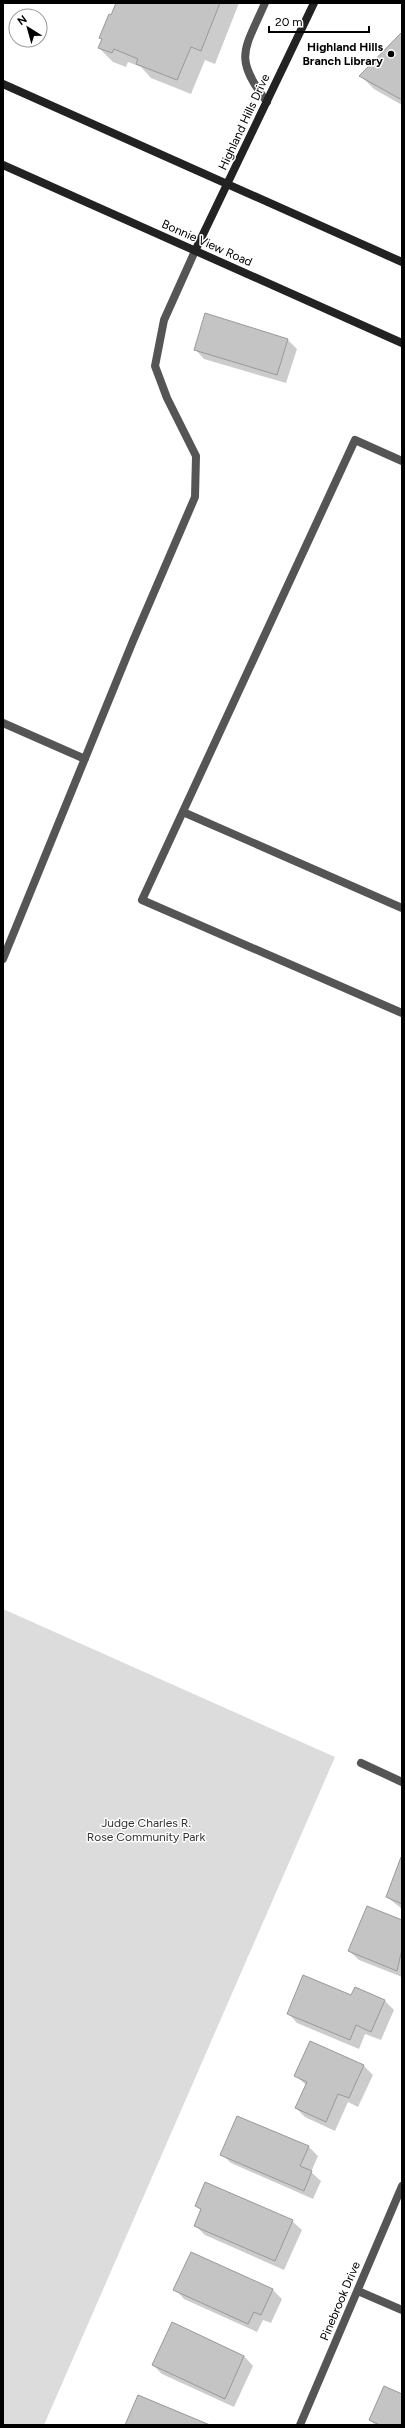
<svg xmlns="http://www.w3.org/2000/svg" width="405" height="2428" viewBox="0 0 405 2428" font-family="Figtree,sans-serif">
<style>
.green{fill:#dcdcdc}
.shadow{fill:#0003}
.building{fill:#c4c4c4;stroke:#999}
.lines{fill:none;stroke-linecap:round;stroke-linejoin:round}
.lane{stroke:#555;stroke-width:8}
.street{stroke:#555;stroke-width:8}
.secondary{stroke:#222;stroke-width:8}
.poi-dot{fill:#000;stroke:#fff;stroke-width:1.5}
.labels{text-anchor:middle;stroke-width:3;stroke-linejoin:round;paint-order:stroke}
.poi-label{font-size:12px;font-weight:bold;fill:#000;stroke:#fff;text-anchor:end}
.street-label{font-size:12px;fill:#000;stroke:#fff}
.park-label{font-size:12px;fill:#333;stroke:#fff}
</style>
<rect width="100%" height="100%" fill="#fff"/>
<path class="green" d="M3,1609L335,1757L44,2425H3Z"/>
<path class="shadow" d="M117,3H239L215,64L205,60L191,94L151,78L141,67L128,62L126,67L113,62L99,48L103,40L100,37Z
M402,34V105L374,89L361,76Z
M206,314L288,340L297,349L286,383L204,359L195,349Z
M402,1858V1909L387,1897Z
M402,1921V1977L359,1960L349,1951Z
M351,1996L385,2001L394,2010L381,2040L365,2034L359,2049L297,2023L288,2013Z
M364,2066L373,2075L358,2107L348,2102L335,2131L305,2117L296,2108L306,2085L296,2076Z
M238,2117L309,2147L318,2156L311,2172L321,2181L313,2199L231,2163L222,2154Z
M206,2183L292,2221L302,2230L284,2270L205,2235L196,2226L202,2211L196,2206Z
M191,2253L273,2290L282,2299L271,2323L263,2320L257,2332L184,2299L175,2289Z
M244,2356L253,2366L234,2407L162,2374L153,2365Z
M402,2395V2425H375L370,2420Z"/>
<path class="building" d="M116,3H220L201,51L191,47L177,80L136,64L138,59L114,49L112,53L98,48L102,39L99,38L109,14L111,15Z
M402,32V100L359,76Z
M205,313L288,339L277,375L194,350Z
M401,1857H402V1904L386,1897Z
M367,1906L402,1920V1949L397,1971L348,1951Z
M303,1975L351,1995L355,1987L385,2000L371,2032L356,2025L350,2040L287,2014Z
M310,2041L364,2065L349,2098L338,2094L326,2122L295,2108L307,2082L294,2076Z
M237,2116L309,2146L300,2166L312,2171L304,2191L220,2155Z
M205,2182L293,2220L275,2261L194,2226L201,2209L195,2206Z
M191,2252L273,2289L261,2315L254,2312L248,2324L173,2290Z
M172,2322L244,2356L225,2399L152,2365Z
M384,2386L402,2394V2425H380L369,2420Z
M138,2395L210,2425H125Z"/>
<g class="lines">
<path class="lane" d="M265,3C244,51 233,57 267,102
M402,461L355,440L142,900L402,1013
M3,723L85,759
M183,812L402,908
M3,959L133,641L195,497L196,456L167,398L155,366L164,320L195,251"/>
<path class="street" d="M361,1763L402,1782
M358,2291L402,2310
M300,2425L402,2186"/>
<path class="secondary" d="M3,84L402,262
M3,165L402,343
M195,251L314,3"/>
</g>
<circle class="poi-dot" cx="391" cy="54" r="4"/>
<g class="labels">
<g class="poi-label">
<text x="383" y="51">Highland Hills<tspan x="383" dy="14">Branch Library</tspan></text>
</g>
<g class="street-label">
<text transform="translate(244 122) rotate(-65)" y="4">Highland Hills Drive</text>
<text transform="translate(207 243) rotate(24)" y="4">Bonnie View Road</text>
<text transform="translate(340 2301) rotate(-67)" y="4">Pinebrook Drive</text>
</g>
<g class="park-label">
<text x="146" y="1827">Judge Charles R.<tspan x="146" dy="14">Rose Community Park</tspan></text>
</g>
</g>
<rect width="405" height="2428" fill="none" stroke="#000000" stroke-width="8"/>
<g transform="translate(28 28) rotate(323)"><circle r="19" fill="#ffffff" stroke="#999999"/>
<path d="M0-3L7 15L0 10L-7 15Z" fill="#000000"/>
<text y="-6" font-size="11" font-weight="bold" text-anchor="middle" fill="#000000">N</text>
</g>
<path d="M269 26v6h100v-6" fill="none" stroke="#000000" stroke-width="2"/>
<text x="275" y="26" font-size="12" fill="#000000" stroke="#ffffff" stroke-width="3" paint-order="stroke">20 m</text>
</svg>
